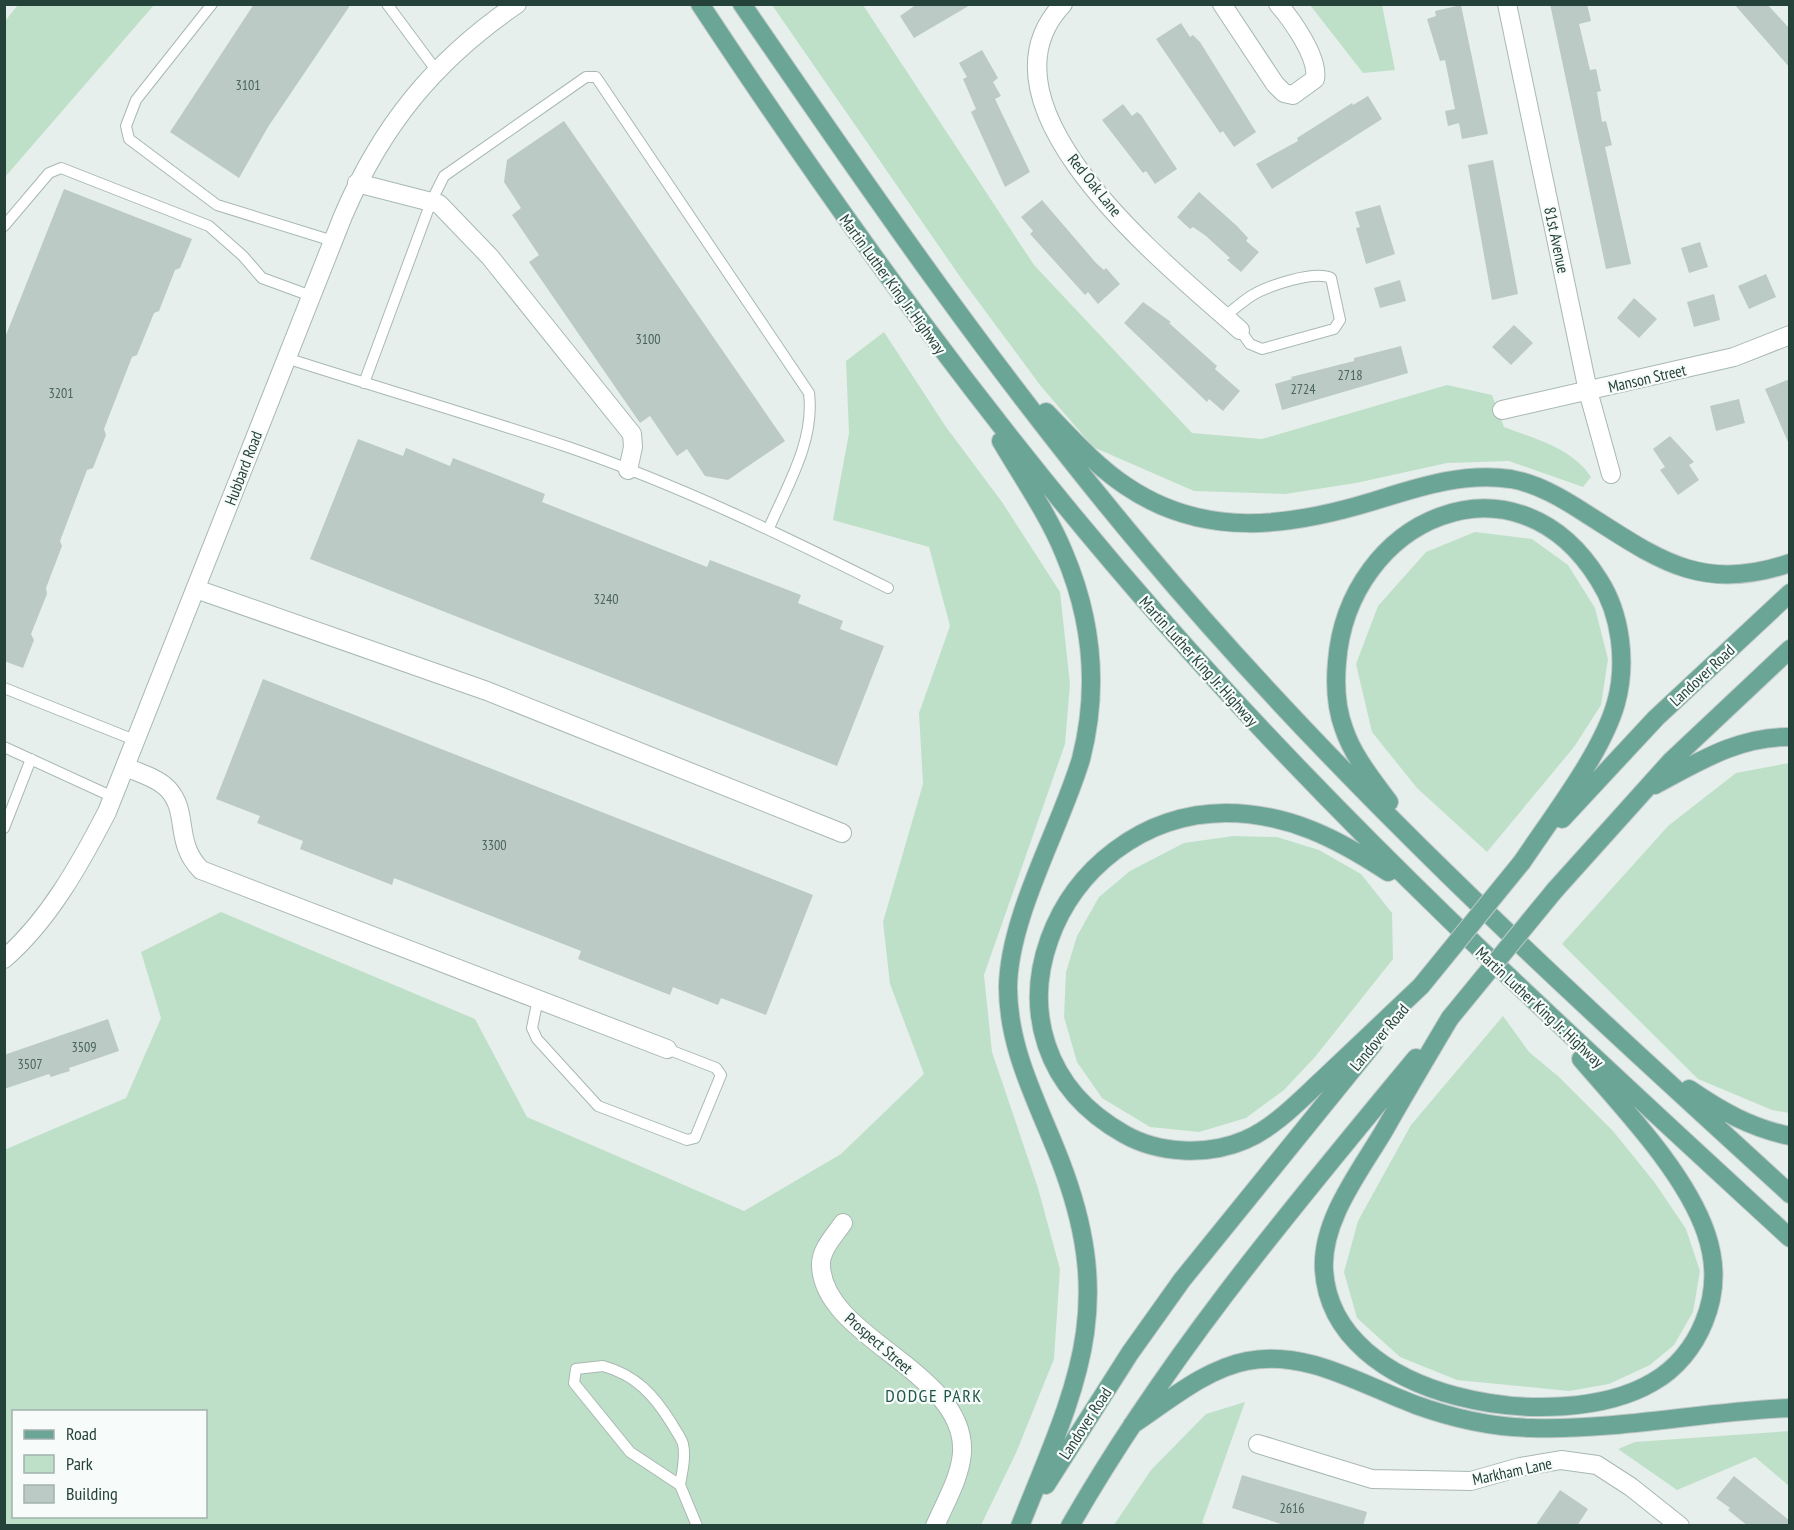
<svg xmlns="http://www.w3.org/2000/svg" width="1794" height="1530" viewBox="0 0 1794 1530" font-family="'PT Sans Narrow',sans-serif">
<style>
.green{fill:#bfe0c8;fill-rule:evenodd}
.building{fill:#bbcac4}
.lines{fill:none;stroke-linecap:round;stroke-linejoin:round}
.lane-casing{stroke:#a8b8b2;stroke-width:12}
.street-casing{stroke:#a8b8b2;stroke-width:20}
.primary-casing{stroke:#c2cac8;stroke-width:20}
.lane{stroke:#fff;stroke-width:10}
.street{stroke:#fff;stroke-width:18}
.primary{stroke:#6aa596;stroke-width:18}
.primary-bridge-casing{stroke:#c2cac8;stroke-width:20;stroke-linecap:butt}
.primary-bridge{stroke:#6aa596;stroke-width:18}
.labels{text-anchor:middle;stroke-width:4.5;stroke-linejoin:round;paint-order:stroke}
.number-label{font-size:14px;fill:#4a645c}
.street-label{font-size:16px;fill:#24423a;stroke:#f7fbf9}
.neighbourhood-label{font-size:18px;letter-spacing:1.5px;fill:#1f5548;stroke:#f7fbf9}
</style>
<rect width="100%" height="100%" fill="#e6efeb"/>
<path class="green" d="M18,5H154L5,177V21Z
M772,5H863L1034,265L1192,433L1262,439L1447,385L1492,395L1504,427C1535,439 1572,448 1591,477L1583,487L1509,461L1447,463L1356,483L1285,494L1194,491L1093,447L1040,385L963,281Z
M1310,5H1382L1395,70L1363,73Z
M884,332L946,427L1002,502L1060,592L1070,684L1065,744L984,975L992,1052L1038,1188L1060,1269L1054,1359L1016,1453L981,1525H5L4,1150L126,1098L161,1018L141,952L221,912L475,1019L527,1117L744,1211L841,1154L924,1074L890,984L883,922L923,784L919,713L950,626L929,547L833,520L849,433L846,361ZM14,1412H206V1516H14Z
M1475,532L1532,539L1568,565L1595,608L1608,659L1601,705L1574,747L1487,852L1417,788L1372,732L1356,664L1378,606L1426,552Z
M1789,763H1790L1789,1113L1772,1110L1698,1079L1562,944L1668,826L1736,773Z
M1233,836L1277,837L1319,850L1361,874L1392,913L1393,959L1315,1057L1284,1090L1246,1118L1199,1132L1150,1127L1102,1098L1077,1062L1064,1017L1066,972L1077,936L1099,897L1130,871L1184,843Z
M1503,1016L1529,1052L1559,1077L1613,1131L1655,1183L1686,1229L1700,1271L1693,1312L1674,1345L1650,1365L1609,1384L1569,1391L1457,1380L1400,1357L1357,1318L1344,1272L1358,1221L1411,1125Z
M1245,1402L1202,1523L1209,1525H1114L1151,1470L1206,1414Z
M1789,1431V1486L1755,1457L1677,1490L1618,1449L1635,1442Z"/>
<path class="building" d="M254,4H351L268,127L239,178L170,132Z
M917,4H972L914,38L900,16Z
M1550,4H1587L1591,21L1579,24L1590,70L1596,69L1601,91L1597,92L1602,122L1606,121L1612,145L1605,147L1631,264L1606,269Z
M1734,4H1767L1790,29V68Z
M1461,5L1488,134L1462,139L1459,123L1448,126L1445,111L1455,109L1445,60L1440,61L1427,19L1436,16L1435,11Z
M1181,23L1190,37L1193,35L1200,42L1256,132L1234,147L1223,131L1220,133L1156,39Z
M982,50L998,78L993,82L1001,96L995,99L1030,172L1005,187L971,112L976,109L963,79L967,77L959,63Z
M1368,96L1382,119L1272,189L1256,164L1298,141L1297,138L1352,103L1353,105Z
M1123,104L1132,116L1137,112L1141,115L1177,169L1155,184L1146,171L1143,173L1102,120Z
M564,121L785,441L728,480L705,476L687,449L677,456L650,416L640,423L529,262L539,255L512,215L521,208L504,182L507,160Z
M1493,160L1518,294L1492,300L1468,165Z
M64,189L192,239L180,268L175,270L159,311L154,313L137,355L132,357L104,429L106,435L93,468L87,470L60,541L62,546L46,588L47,594L31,634L34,640L23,668L4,661V340Z
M1199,192L1237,226L1248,238L1246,241L1259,252L1241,272L1227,260L1230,258L1206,236L1193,227L1190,229L1177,217Z
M1042,200L1096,263L1104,270L1106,268L1120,284L1098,304L1088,292L1085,295L1030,234L1033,231L1021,217Z
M1380,205L1395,254L1366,264L1356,228L1360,227L1355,212Z
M1700,242L1708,267L1689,273L1681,248Z
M1766,274L1776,297L1749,309L1738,286Z
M1400,280L1406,301L1380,308L1374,288Z
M1714,294L1720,320L1694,327L1687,302Z
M1634,298L1657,319L1639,338L1617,318Z
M1143,302L1171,322L1169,323L1217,366L1215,369L1240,391L1223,411L1209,399L1207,402L1124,323Z
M1514,325L1533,343L1511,365L1492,347Z
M1401,346L1408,373L1282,410L1275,384L1292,379L1291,377L1354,361V358Z
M1790,379V442H1788L1765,389Z
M1739,399L1745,423L1716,431L1710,406Z
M1670,436L1694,462L1689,465L1699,480L1678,495L1660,470L1665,467L1653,449Z
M358,439L403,456L406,448L450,466L453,458L545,494L542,502L707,567L710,560L801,595L798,603L843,621L840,629L884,646L837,766L310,559Z
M263,679L813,895L766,1015L721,998L718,1005L673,987L670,995L578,959L581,951L394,878L392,885L300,849L303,841L257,823L260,816L216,799Z
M108,1019L119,1051L69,1068L70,1071L60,1074L51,1077L49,1074L4,1089V1055Z
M1242,1475L1367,1512L1363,1526H1287L1232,1508Z
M1734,1476L1790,1521V1526H1748L1728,1510L1730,1508L1716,1498Z
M1560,1490L1588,1509L1577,1526H1535Z"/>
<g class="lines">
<g class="lane-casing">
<path id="lane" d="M212,4L136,100L126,126L129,139L217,205L333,241
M387,4L436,70
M4,226L49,173L61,168L209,226L243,256L262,278L311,296
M1225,316C1233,310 1242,302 1251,296C1267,286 1314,270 1331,278L1340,320L1334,329L1262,349L1250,344L1240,330
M286,358C380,388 475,416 568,447C679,485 784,536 888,588
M364,383L431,202L444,176L586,77H596L809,393C815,441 787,486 769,528
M4,688L137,741
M4,747L113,797
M4,828L31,759
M538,999L532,1028L537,1039L598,1106L687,1140L695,1138L721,1075L716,1068L667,1049
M603,1366C636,1375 654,1395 672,1424C675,1430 681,1437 683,1444C686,1458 682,1472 680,1485L630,1452L574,1383L576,1369Z
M680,1485L697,1526"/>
</g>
<g class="street-casing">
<path id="street" d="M1063,4C965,107 1171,268 1240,330
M1222,4L1275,84L1284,93L1293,95L1315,79C1319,58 1292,20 1278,4
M1507,4L1588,391L1611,474
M357,183L439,204L490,257L632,434L633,447L628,470
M1502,410L1734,357L1790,335
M196,589L487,691L842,833
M126,767C139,773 158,778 168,789C190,813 173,841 201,870L667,1049
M4,959C49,920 80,864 107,812L343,216C382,125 435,60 517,4
M843,1223C835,1235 820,1250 821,1266C824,1339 967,1372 962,1453C960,1478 945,1503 935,1526
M1258,1444L1372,1479L1471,1481L1520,1467L1561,1460L1597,1465L1631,1487L1680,1526"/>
</g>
<g class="primary-casing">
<path id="primary" d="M700,4C842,219 992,427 1163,621C1357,842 1574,1039 1790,1238
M742,4C870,191 999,378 1145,551C1340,784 1566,989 1790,1194
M1046,412C1071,438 1096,466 1126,486C1204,539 1289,527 1374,501C1419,487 1463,472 1511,479C1538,484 1562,498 1585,513C1656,558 1701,594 1790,563
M1001,441C1022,477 1048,514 1064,553C1092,619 1099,689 1081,759C1060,829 1009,916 1008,987C1008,1050 1038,1103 1060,1160C1118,1310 1076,1386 1020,1526
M1655,785C1698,762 1739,736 1790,737
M1389,802C1372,779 1353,756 1344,729C1336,708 1335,684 1337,662C1348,519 1515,444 1599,580C1621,614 1627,663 1616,703C1602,753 1552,817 1522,862
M1562,819L1656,718L1790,593
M1388,872C1338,839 1288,813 1226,813C1055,814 960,1042 1124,1134C1159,1154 1208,1156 1245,1140C1275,1127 1299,1101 1323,1079C1356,1048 1388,1017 1421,986
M1555,890L1671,761L1790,649
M1450,1018C1428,1055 1406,1092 1385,1129C1361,1170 1321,1220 1324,1270C1332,1402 1560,1437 1653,1382C1676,1369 1694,1347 1704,1322C1716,1293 1716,1262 1706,1233C1685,1172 1623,1108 1581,1059
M1689,1089C1721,1111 1751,1128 1790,1136
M1132,1425C1167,1402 1205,1369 1247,1361C1306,1349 1362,1385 1416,1405C1452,1418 1492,1427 1531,1428C1614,1431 1705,1411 1790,1408
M1046,1485L1130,1353L1182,1280L1374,1043
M1070,1526C1167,1356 1292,1208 1416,1058"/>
</g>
<use href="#lane" class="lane"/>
<use href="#street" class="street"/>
<use href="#primary" class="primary"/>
<g class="primary-bridge-casing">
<path id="primary-bridge" d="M1421,986L1522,862
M1450,1018L1555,890"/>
</g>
<use href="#primary-bridge" class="primary-bridge"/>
</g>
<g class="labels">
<g class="number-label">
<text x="248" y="90">3101</text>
<text x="648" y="344">3100</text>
<text x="1350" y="380">2718</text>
<text x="1303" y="394">2724</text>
<text x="61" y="398">3201</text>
<text x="606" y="604">3240</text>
<text x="494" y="850">3300</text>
<text x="84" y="1052">3509</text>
<text x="30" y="1069">3507</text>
<text x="1292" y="1513">2616</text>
</g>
<g class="street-label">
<text transform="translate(1095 185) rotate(51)" y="6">Red Oak Lane</text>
<text transform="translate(1557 240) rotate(78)" y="6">81st Avenue</text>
<text transform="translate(893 284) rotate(54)" y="6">Martin Luther King Jr. Highway</text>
<text transform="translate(1647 378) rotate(-13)" y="6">Manson Street</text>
<text transform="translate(243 468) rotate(-69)" y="6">Hubbard Road</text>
<text transform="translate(1199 661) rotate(48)" y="6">Martin Luther King Jr. Highway</text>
<text transform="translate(1702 675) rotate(-43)" y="6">Landover Road</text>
<text transform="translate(1540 1007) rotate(43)" y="6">Martin Luther King Jr. Highway</text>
<text transform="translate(1379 1037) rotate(-50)" y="6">Landover Road</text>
<text transform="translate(879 1343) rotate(41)" y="6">Prospect Street</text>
<text transform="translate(1085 1423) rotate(-57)" y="6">Landover Road</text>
<text transform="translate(1512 1471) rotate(-12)" y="6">Markham Lane</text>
</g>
<g class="neighbourhood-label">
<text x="934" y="1402">DODGE PARK</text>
</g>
</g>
<rect width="1794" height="1530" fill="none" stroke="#24423a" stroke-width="12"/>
<rect x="12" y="1410" width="195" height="108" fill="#f7fbf9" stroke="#a3b1ad" stroke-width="1.5"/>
<rect x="24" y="1430" width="30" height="9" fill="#6aa596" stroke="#a3b1ad" stroke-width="1.5"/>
<text x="66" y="1440" font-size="18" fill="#24423a">Road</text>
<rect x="24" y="1455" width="30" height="18" fill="#bfe0c8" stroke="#a3b1ad" stroke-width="1.5"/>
<text x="66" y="1470" font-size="18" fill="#24423a">Park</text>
<rect x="24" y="1485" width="30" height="18" fill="#bbcac4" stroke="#a3b1ad" stroke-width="1.5"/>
<text x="66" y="1500" font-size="18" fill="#24423a">Building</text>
</svg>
